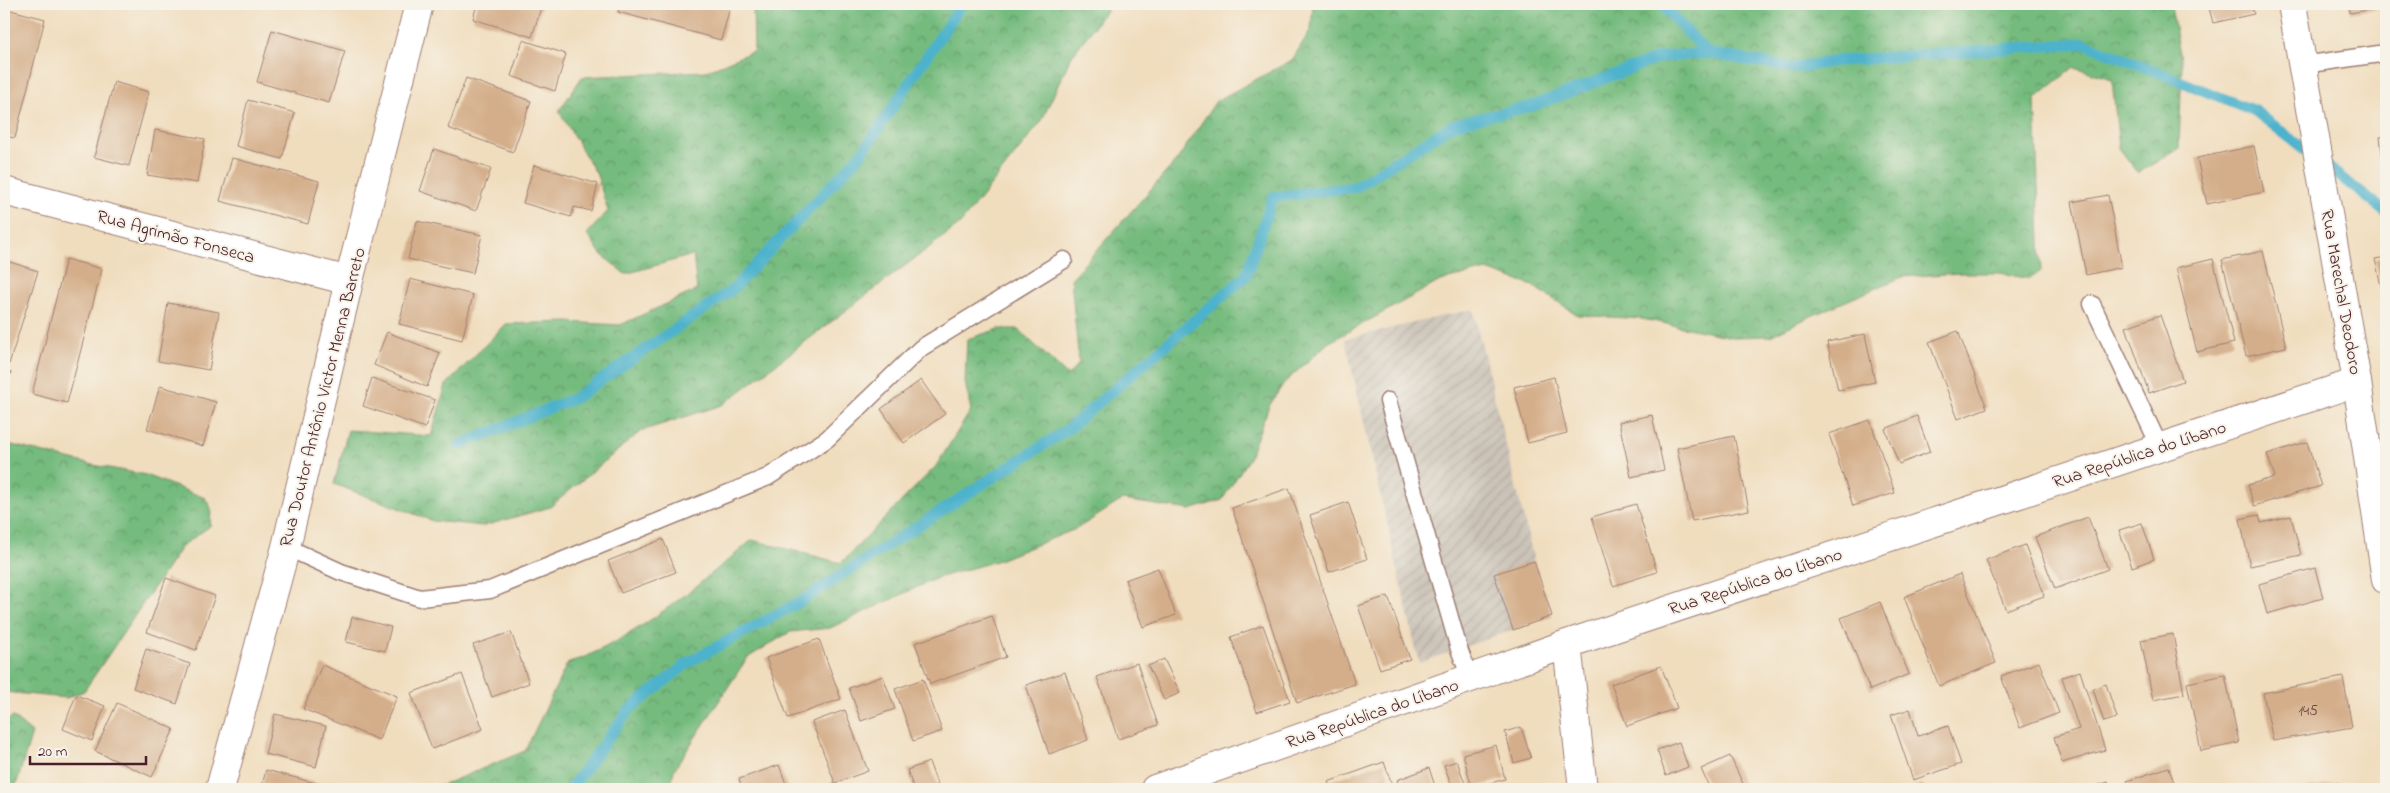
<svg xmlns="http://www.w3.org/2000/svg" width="2390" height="793" viewBox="0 0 2390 793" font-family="'Indie Flower',sans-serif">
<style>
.industrial{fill:url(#industrial-furrows)}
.forest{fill:url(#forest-crowns);stroke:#606d54}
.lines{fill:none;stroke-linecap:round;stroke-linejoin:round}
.stream{stroke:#4db2cc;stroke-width:11}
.building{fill:#d4ae8a}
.service-casing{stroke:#9d7e74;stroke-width:19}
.minor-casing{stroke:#9d7e74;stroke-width:30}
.tertiary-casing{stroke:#9d7e74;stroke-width:30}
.service{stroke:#fff;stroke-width:16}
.minor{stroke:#fff;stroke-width:28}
.tertiary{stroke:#fff;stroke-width:28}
.labels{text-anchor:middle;stroke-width:4;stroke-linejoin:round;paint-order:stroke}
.number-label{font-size:15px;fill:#6c4343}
.street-label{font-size:18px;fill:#4a1f2b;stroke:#f7f3e8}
</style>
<defs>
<pattern id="industrial-furrows" width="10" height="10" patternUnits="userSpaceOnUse" patternTransform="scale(1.25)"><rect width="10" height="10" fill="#cbc3b8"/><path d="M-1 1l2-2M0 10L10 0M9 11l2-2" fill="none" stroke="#b0a79e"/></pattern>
<pattern id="forest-crowns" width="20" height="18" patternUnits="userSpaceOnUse" patternTransform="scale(1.25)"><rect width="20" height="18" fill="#75bb7e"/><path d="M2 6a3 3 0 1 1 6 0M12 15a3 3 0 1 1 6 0" fill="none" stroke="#629767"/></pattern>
</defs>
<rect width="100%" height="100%" fill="#f7f3e8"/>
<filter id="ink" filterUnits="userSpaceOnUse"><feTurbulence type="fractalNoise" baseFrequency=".02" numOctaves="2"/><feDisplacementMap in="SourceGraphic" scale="10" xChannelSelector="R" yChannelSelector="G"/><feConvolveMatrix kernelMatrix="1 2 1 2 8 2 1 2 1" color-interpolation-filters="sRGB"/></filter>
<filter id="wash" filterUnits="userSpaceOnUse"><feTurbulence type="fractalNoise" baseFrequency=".0096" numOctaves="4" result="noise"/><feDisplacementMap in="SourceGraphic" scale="20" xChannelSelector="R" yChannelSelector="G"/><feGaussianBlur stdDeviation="1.12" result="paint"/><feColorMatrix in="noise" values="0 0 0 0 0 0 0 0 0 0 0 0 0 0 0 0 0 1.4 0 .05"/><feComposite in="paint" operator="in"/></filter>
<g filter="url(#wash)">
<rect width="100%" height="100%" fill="#f0ddbe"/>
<path class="industrial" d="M1473,309L1534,561L1552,616L1419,663L1345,339Z"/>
<path class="forest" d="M753,4H1111L1071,57L1041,122L960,224L722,405L641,431L550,507L484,526L433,521L334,484L348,430L431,436L446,385L506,324L567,322L620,325L697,290L693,255L625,274L601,254L587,234L608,211L597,175L559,111L582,77L706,71L754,51Z
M1313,4H2169L2171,7L2182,64L2179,148L2138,173L2119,148L2112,79L2074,67L2035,99L2041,271L2030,279L2000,273H1960L1902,277L1809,317L1770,336L1732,337L1642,319L1578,315L1533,286L1487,270L1440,281L1328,343L1284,383L1269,406L1249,458L1222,500L1190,510L1122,500L1078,528L996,561L937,578L830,628L790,632L747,658L674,770L670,789H433L525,751L567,664C636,639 696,587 752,540L841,563L936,466L971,410L965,382L967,339L999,329H1018L1068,376L1079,363L1071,279L1177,160L1216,101L1292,60L1311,29Z
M4,443L93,465L146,475L205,498L211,508L210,526L182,546L84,691L66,698L4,692Z
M13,717L32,733L15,789H4V722Z"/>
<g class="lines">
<path class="stream" d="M1661,4L1707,53
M459,445L575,398L733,289L862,153L962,4
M570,789L629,710L689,662L803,600L1068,429L1246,276L1273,197L1356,187L1454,124L1532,106L1661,57L1707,53L1793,68L1837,61L2084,43L2255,111L2386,212"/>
</g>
<g id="blocks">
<path class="building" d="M477,4H542L532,37L473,19Z
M621,4H731L721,40L618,12Z
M2208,4H2251L2254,14L2213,23Z
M2349,4H2386V7L2350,13Z
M7,9L45,19L15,138L4,136V24Z
M272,30L345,51L329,103L257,82Z
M523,40L566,54L555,91L511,76Z
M466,78L531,101L513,152L448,128Z
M114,82L149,92L129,166L94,157Z
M248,100L295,113L282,159L236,146Z
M155,130L205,139L197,183L147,175Z
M2386,136V176H2385L2380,137Z
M2254,146L2264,192L2207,204L2197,158Z
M434,149L491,169L476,211L420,191Z
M232,158L319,181L308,224L220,201Z
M534,165L598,184L591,211L574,207L571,217L523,203Z
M2108,195L2122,267L2086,275L2072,202Z
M417,221L482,235L473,273L408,259Z
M2263,251L2286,347L2246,356L2222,260Z
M2386,257V304H2385L2375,259Z
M66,259L102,269L67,403L32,394Z
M2213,259L2234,343L2197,352L2176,268Z
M4,260L38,271L9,364L4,363Z
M410,279L473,295L462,340L399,324Z
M168,303L219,312L209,370L158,361Z
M2160,315L2183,381L2149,393L2126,327Z
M1958,331L1987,408L1958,419L1929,342Z
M387,332L440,353L427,387L374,365Z
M1865,334L1875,382L1838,390L1827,342Z
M4,370L11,372L4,391Z
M1554,377L1567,433L1528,443L1514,387Z
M372,378L435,400L425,428L363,406Z
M921,380L945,414L904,443L881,409Z
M160,386L216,402L203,446L147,429Z
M1652,415L1664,470L1631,477L1619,422Z
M1917,416L1930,452L1899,464L1885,429Z
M1870,420L1895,493L1853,506L1829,434Z
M1734,436L1749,510L1692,521L1677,448Z
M2307,442L2321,486L2254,506L2248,485L2275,477L2267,454Z
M1289,488L1355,684L1297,703L1232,508Z
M1348,502L1367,559L1329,572L1310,515Z
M1636,504L1657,572L1613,586L1592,517Z
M2259,515L2261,523L2291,516L2301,555L2250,566L2240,519Z
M2088,517L2108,569L2055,589L2035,537Z
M2142,523L2154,559L2132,567L2119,530Z
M663,539L676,572L621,593L608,561Z
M2025,545L2044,596L2006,610L1986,560Z
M1534,561L1552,616L1513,630L1494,574Z
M1158,568L1176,615L1143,627L1125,580Z
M2315,568L2323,598L2267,614L2259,584Z
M1960,574L1996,663L1939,686L1904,597Z
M166,578L215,596L196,650L147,632Z
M1388,596L1410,659L1380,669L1358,606Z
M1880,602L1909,674L1870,690L1841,618Z
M992,616L1006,657L930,684L915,643Z
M352,617L391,627L385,651L346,642Z
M1263,625L1290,701L1257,712L1231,637Z
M511,632L529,683L492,697L473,645Z
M2173,634L2184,694L2153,700L2141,640Z
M819,639L841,699L788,718L766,658Z
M146,649L190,664L177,704L133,688Z
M1164,659L1180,693L1164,700L1148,666Z
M2039,662L2059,713L2020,728L2001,676Z
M1137,663L1158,725L1118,739L1097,677Z
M322,665L397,696L379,740L303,709Z
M1661,666L1677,708L1627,726L1611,684Z
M2080,671L2105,750L2062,763L2054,737L2079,729L2062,677Z
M1065,672L1088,740L1049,754L1026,685Z
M462,674L483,729L432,749L411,693Z
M2225,675L2239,743L2201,751L2187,683Z
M883,676L895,709L861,721L849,688Z
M2343,677L2352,727L2273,741L2263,693Z
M923,679L942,731L913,741L895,689Z
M2106,684L2117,718L2104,722L2093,689Z
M76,695L105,706L92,741L63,729Z
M117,703L174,729L152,777L95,751Z
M1910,709L1918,736L1948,726L1961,764L1913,780L1891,715Z
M845,710L868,771L835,783L812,722Z
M275,714L326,726L316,767L265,754Z
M1521,727L1531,758L1514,763L1505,732Z
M1679,742L1688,767L1666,776L1657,750Z
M1496,745L1505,779L1472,788L1463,754Z
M1730,756L1744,786L1737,789H1710L1701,769Z
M1457,761L1467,789H1453L1444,765Z
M929,762L939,789H914L907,770Z
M1384,762L1393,788L1331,789L1328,782Z
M779,765L788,789H742L739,779Z
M2169,767L2176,789H2130L2127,781Z
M1429,768L1436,789H1400L1397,780Z
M266,770L338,789H261Z
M2108,782L2110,789H2087Z
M834,783L836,789H818Z
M2338,783L2339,789H2307V788Z
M1922,784L1924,789H1909Z"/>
</g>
</g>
<g filter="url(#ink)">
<use href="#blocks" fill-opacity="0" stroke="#9d7e74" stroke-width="1"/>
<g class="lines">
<g class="service-casing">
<path id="service" d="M2303,65L2386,53
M2092,304L2160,447
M1388,401L1459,649L1470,678
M286,547L341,572L420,598L490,590L768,477L827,439L921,348L1064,260"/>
</g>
<g class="minor-casing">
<path id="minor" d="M4,191L349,281
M1567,644L1583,789
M220,789L286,547L349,281L419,4
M1155,789L1567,644L2357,382"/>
</g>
<g class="tertiary-casing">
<path id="tertiary" d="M2292,4L2357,382L2386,580"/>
</g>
<use href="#service" class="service"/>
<use href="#minor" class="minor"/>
<use href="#tertiary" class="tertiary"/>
</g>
</g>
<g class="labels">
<g class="number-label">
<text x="2308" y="715">145</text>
</g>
<g class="street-label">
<text transform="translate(176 236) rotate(15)" y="6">Rua Agrimão Fonseca</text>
<text transform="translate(2342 292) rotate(80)" y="6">Rua Marechal Deodoro</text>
<text transform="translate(322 397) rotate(-76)" y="6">Rua Doutor Antônio Victor Menna Barreto</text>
<text transform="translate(2139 454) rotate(-18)" y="6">Rua República do Líbano</text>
<text transform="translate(1755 581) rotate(-18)" y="6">Rua República do Líbano</text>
<text transform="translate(1372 713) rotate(-19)" y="6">Rua República do Líbano</text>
</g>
</g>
<rect width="2390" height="793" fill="none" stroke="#f7f3e8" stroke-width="20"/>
<path d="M30 756v8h116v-8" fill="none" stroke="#4a1f2b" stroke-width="2.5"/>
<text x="38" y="756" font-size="15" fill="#4a1f2b" stroke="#f7f3e8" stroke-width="4" paint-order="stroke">20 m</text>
</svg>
